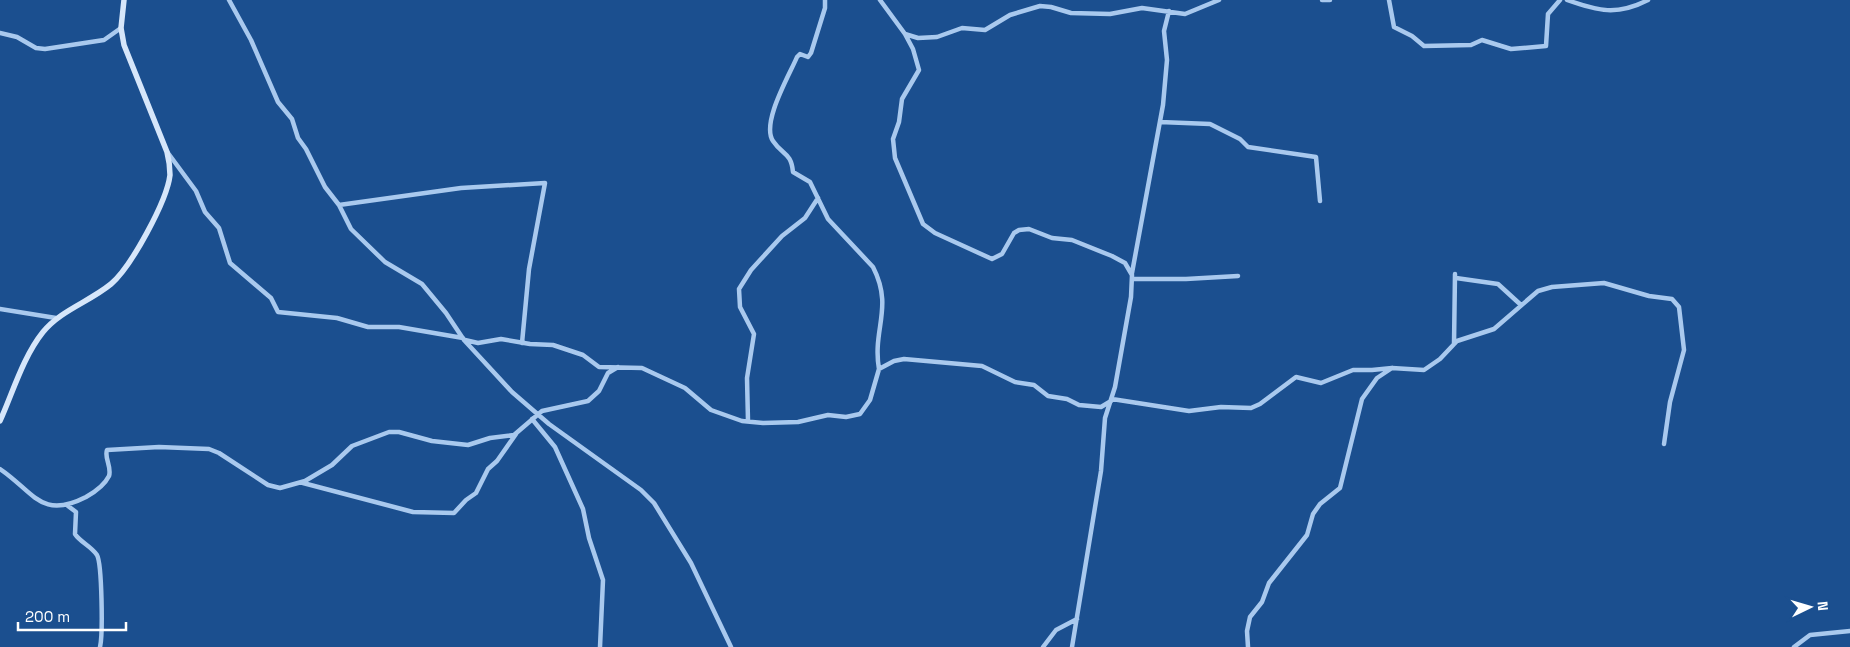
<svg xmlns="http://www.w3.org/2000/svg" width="1850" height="647" viewBox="0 0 1850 647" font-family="'Space Grotesk',sans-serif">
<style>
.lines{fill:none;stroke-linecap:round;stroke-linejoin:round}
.street{stroke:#a9c9ee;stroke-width:4.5}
.secondary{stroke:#d6e6fa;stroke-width:5.5}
</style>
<rect width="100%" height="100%" fill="#1b4f8f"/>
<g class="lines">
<path class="street" d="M229,0L251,40L278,102L292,119L298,138L306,149L325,187L339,205L351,229L385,262L422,284L446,313L464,340L512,392L549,424L641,490L654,503L691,563L731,647
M825,0V8L811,53L808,57L800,54L797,57C789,76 761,123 773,141C783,156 791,152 793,172L810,182L828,219L873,267C894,308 872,329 879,369
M880,0L905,34L918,38L937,37L962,28L985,30L1010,15L1040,6L1051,7L1071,13L1110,14L1142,8L1185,14L1219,0
M1322,0H1330
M1389,0L1394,27L1412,36L1424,46L1471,45L1482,40L1511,49L1546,46L1548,14L1560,0
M1567,0C1598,11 1617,16 1648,0
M0,33L17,37L36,48L45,49L104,40L121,28
M905,34L913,49L919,70L902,99L899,122L893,139L895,158L923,224L935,233L992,259L1002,254L1014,233L1019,230L1029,229L1052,238L1072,240L1112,256L1125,263L1132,275L1131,297L1115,387L1105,418L1101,471L1072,647
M1160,122L1210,124L1240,139L1248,147L1316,157L1320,201
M168,153L196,191L205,212L219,228L230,263L271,298L278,312L337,318L368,327H399L463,338
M339,205L461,188L545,183L529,269L522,343
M1132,273L1163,105L1167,60L1164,31L1169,11
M1456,278L1498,284L1521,305
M1132,279H1186L1238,276
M0,309L56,318
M465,340L478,343L501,339L530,344L553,345L583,355L599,367L642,368L685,388L711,410L742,421L763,423L798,422L828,415L846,417L860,414L870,400L879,369L894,361L904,359L982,366L1015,382L1034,385L1048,396L1067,399L1079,405L1101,407L1111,401
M1454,344L1455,274
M1112,399L1189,411L1221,407L1251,408L1260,404L1296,377L1321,383L1353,370H1372L1392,368L1424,370L1440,359L1457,341L1494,329L1538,291L1552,287L1604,283L1649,296L1672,299L1679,307L1684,350L1670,402L1664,444
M532,419L555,447L583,509L589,538L603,580L600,647
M748,421L747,378L754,334L740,307L739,289L751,270L782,236L805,218L818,198
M0,469C34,492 41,520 86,497C95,492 104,486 109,476C112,467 104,458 107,450L159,447L209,449L219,453L268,485L280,488L305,481L332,465L352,446L389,432H399L432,441L468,445L490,438L514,435L542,411L588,401L599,391L608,373L618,367
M303,483L413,512L454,513L466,500L476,493L488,469L497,461L516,434
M68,506L76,512L75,534C80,542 91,546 97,555C102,564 103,635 100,647
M1043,647L1056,630L1077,619
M1248,647L1247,631L1250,617L1262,602L1269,583L1307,535L1313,514L1320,504L1340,488L1362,399L1377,378L1392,368
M1794,647L1810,635L1850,631"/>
<path class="secondary" d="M0,421C13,392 23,357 43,332C61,310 89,302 111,284C131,267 167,201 170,175C170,167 169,160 167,152L124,45L121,28L124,0"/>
</g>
<g transform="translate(1810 607) rotate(85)" stroke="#1b4f8f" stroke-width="4" paint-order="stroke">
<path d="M0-4L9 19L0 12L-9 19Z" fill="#ffffff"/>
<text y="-8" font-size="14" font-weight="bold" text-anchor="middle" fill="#ffffff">N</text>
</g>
<path d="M18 622v8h108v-8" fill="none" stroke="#ffffff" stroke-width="2.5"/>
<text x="25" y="622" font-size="15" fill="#ffffff" stroke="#1b4f8f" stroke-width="4" paint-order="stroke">200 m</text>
</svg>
